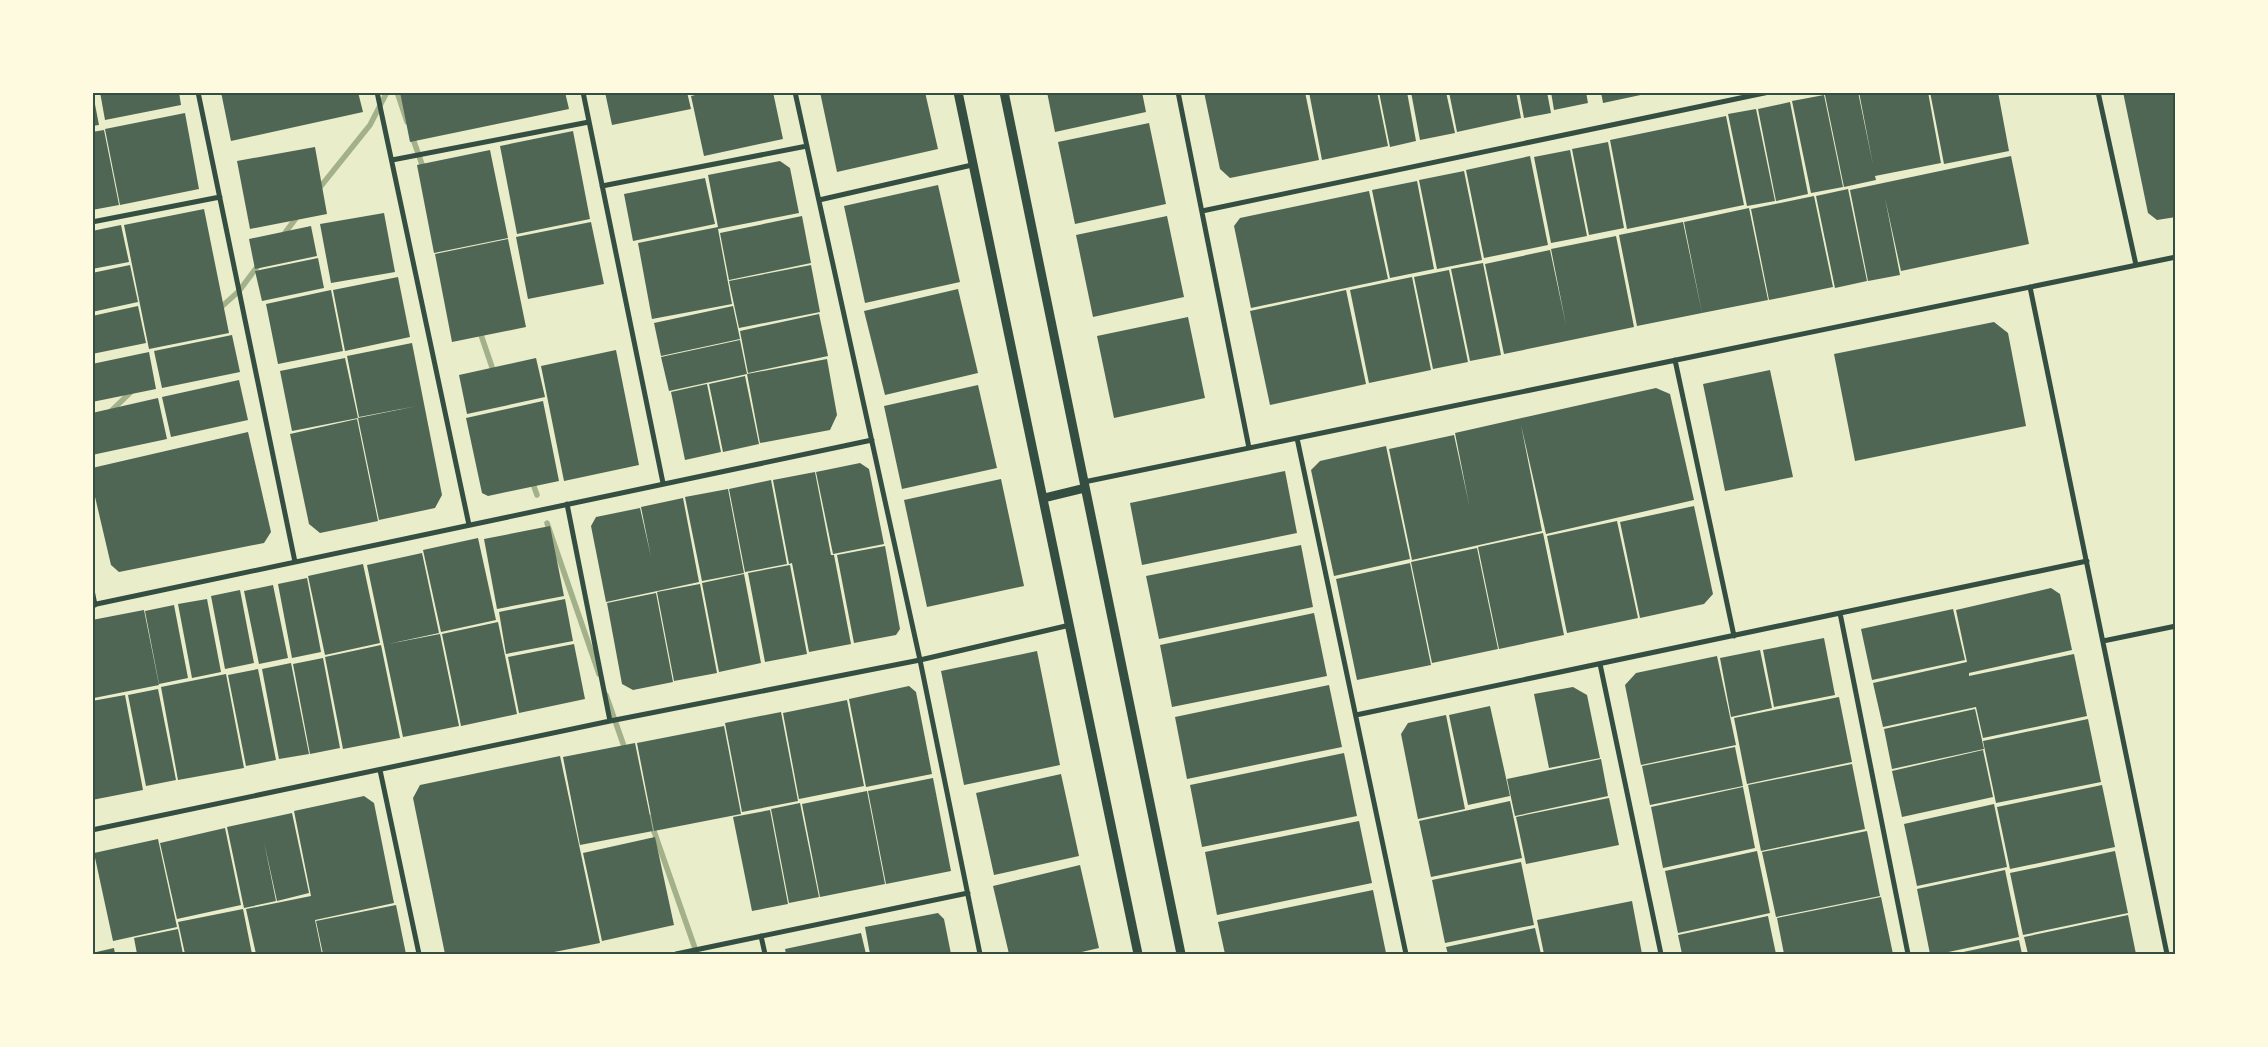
<svg xmlns="http://www.w3.org/2000/svg" width="2268" height="1047" viewBox="0 0 2268 1047" font-family="Overpass,sans-serif">
<style>
.lines{fill:none;stroke-linecap:round;stroke-linejoin:round}
.stream{stroke:#a3b18a;stroke-width:5.5}
.building{fill:#4f6655}
.minor{stroke:#344e41;stroke-width:5}
.tertiary{stroke:#344e41;stroke-width:9}
.neatline{fill:none;stroke:#344e41;stroke-width:2}
</style>
<rect width="100%" height="100%" fill="#e9edc9"/>
<g class="lines">
<path class="stream" d="M397,92L407,122
M412,136L424,170
M317,191L370,125L387,92
M282,237L299,214
M218,310L239,291L260,263
M479,329L494,373
M109,413L133,390
M532,481L537,495
M547,523L599,674
M606,695L626,752
M649,817L697,954"/>
</g>
<path class="building" d="M100,92H179L181,105L105,120Z
M221,92H358L363,112L231,141Z
M400,92H565L569,109L410,142Z
M605,92H687L691,109L612,125Z
M708,92H773L783,139L704,156L691,96Z
M820,92H925L938,149L837,172Z
M1047,92H1142L1146,112L1055,132Z
M1204,92H1305L1319,160L1230,178L1220,169Z
M1309,92H1377L1388,146L1322,160Z
M1379,92H1407L1416,141L1390,147Z
M1411,92H1446L1455,133L1420,140Z
M1449,92H1516L1521,118L1457,132Z
M1519,92H1547L1551,113L1524,118Z
M1551,92H1586L1588,103L1554,110Z
M1601,92H1650V93L1603,103Z
M1835,92H1858L1873,165L1859,92H1928L1941,163L1875,176L1876,180L1844,187L1825,95Z
M1930,92H1998L2009,151L1944,164Z
M2123,92H2176V217L2157,220L2148,213Z
M93,94L99,125L92,126V95Z
M1824,95L1843,187L1811,193L1792,101Z
M1790,102L1808,194L1776,201L1758,109Z
M1756,109L1775,201L1747,206L1728,114Z
M185,113L199,189L120,205L105,129Z
M1726,116L1744,205L1627,229L1610,140Z
M1149,123L1166,204L1075,224L1058,142Z
M104,130L119,205L92,210V132Z
M573,131L590,219L517,234L500,146Z
M1608,142L1624,228L1589,235L1572,149Z
M315,147L327,214L250,229L237,161Z
M490,150L508,238L434,253L417,165Z
M1570,150L1587,236L1551,243L1534,157Z
M1530,156L1548,245L1484,258L1466,170Z
M2011,156L2029,244L1901,271L1885,198L1900,275L1868,281L1850,190Z
M780,161L790,168L799,213L718,229L732,304L652,319L638,243L718,227L708,175Z
M1464,171L1482,260L1437,269L1419,180Z
M705,178L715,224L633,241L624,194Z
M1417,181L1434,269L1390,278L1372,190Z
M938,185L960,282L865,303L844,206Z
M1848,189L1867,281L1835,288L1816,196Z
M1369,191L1388,279L1251,308L1234,226L1240,218Z
M1814,196L1833,287L1769,300L1751,209Z
M1749,208L1768,300L1702,313L1684,222Z
M204,209L229,333L149,349L124,225Z
M384,213L395,272L331,283L320,224Z
M802,216L811,263L729,280L720,233Z
M1167,216L1184,297L1093,317L1076,235Z
M591,222L604,284L528,299L516,237Z
M1683,222L1702,313L1637,326L1619,235Z
M121,225L129,262L92,269V231Z
M311,226L317,256L255,269L249,239Z
M1616,236L1634,327L1504,354L1485,264L1550,250L1566,325L1551,249Z
M508,239L526,327L452,342L435,254Z
M318,258L324,288L262,301L255,271Z
M1483,263L1501,355L1470,361L1451,269Z
M130,265L138,302L92,312V273Z
M811,265L820,312L739,328L729,281Z
M1449,270L1468,362L1433,369L1414,277Z
M398,277L410,337L345,351L333,290Z
M1412,277L1431,370L1369,383L1350,290Z
M958,289L978,373L885,395L864,311Z
M331,290L343,351L278,364L266,304Z
M1346,290L1366,384L1270,405L1250,311Z
M138,306L146,343L92,354V316Z
M733,306L740,339L661,356L654,323Z
M819,314L828,356L748,373L740,331Z
M1188,317L1205,398L1114,418L1097,336Z
M1994,322L2008,333L2026,426L1855,461L1834,354Z
M232,335L240,372L162,388L154,351Z
M740,340L747,374L669,391L661,357Z
M412,343L442,495L435,508L379,520L358,418L417,406L359,417L347,356Z
M616,350L639,465L564,481L541,366Z
M149,352L156,389L92,402V364Z
M345,358L358,418L292,431L280,371Z
M536,358L545,397L467,414L459,375Z
M827,359L837,415L830,430L760,443L747,374Z
M1770,370L1793,477L1725,491L1703,384Z
M745,376L759,444L723,452L709,384Z
M239,380L248,420L171,437L162,397Z
M707,384L721,452L685,460L671,392Z
M978,385L997,468L902,489L884,406Z
M1656,388L1670,394L1694,500L1546,534L1521,425L1542,531L1412,560L1389,449L1454,435L1469,504L1455,433Z
M158,398L167,439L92,455V413Z
M543,401L559,481L488,496L482,493L466,418Z
M357,419L378,521L320,533L309,524L290,434Z
M248,432L271,532L264,543L119,572L111,565L92,484V468Z
M1386,446L1410,559L1334,576L1311,470L1320,461Z
M860,463L869,469L884,544L833,554L816,472Z
M1285,471L1297,533L1142,565L1130,503Z
M815,472L831,555H834L851,644L809,652L792,563L789,564L773,480Z
M1001,479L1024,586L927,607L904,500Z
M771,480L787,564L745,572L729,489Z
M728,489L744,573L702,581L685,497Z
M683,498L699,582L606,602L591,526L596,517L640,508L651,557L641,507Z
M1694,506L1713,594L1704,604L1640,618L1620,522Z
M1617,521L1638,618L1567,633L1547,536Z
M550,526L564,596L497,609L484,539Z
M1543,533L1564,635L1499,649L1478,547Z
M478,538L496,620L441,632L423,550Z
M1301,545L1313,607L1159,639L1146,576Z
M885,546L900,629L896,635L854,643L837,555Z
M1477,548L1498,649L1432,663L1411,562Z
M422,553L439,633L388,644L440,634L459,726L403,737L367,565Z
M1410,563L1431,665L1357,680L1336,579Z
M363,564L380,643L325,655L308,576Z
M790,565L807,654L765,662L748,573Z
M744,574L761,663L719,672L702,583Z
M307,578L321,652L292,658L278,584Z
M700,584L717,673L674,681L657,592Z
M273,585L288,658L259,664L244,591Z
M2051,588L2060,594L2072,650L1969,673V676L2074,654L2087,716L1983,738L1976,707L1883,727L1873,683L1967,662L1956,610Z
M240,590L254,663L225,669L211,596Z
M656,593L673,682L633,690L622,684L607,603Z
M207,599L221,672L192,678L178,604Z
M565,599L573,641L506,654L499,612Z
M174,605L188,678L159,684L145,611Z
M1953,609L1965,660L1872,680L1861,629Z
M144,610L159,685L94,698L92,620Z
M1314,613L1327,676L1172,707L1160,645Z
M498,622L517,714L461,726L442,634Z
M1824,638L1835,695L1774,707L1763,650Z
M574,644L585,699L519,713L508,657Z
M381,645L400,738L343,749L325,657Z
M1760,650L1772,708L1731,717L1720,658Z
M1037,651L1060,765L964,785L941,671Z
M1717,656L1736,745L1641,765L1625,685L1636,673Z
M323,658L340,748L310,754L293,664Z
M291,663L309,754L279,759L262,669Z
M258,669L276,760L246,766L228,675Z
M226,674L244,768L178,780L161,687Z
M1329,685L1342,747L1187,779L1175,717Z
M909,686L916,692L932,774L866,787L849,699Z
M1573,687L1587,695L1600,758L1549,768L1534,694Z
M158,689L176,780L146,786L128,695Z
M125,695L143,790L92,800V701Z
M1839,697L1852,762L1747,784L1734,718Z
M847,700L864,786L799,799L783,713Z
M1490,706L1510,796L1468,805L1449,715Z
M1975,709L1984,749L1892,769L1884,729Z
M781,712L798,801L742,812L725,723Z
M1446,715L1465,809L1418,819L1401,734L1408,723Z
M2088,719L2101,782L1996,803L1983,741Z
M724,726L741,814L654,831L637,743Z
M635,743L653,831L580,845L563,757Z
M1735,747L1743,786L1650,805L1642,766Z
M1983,750L1993,797L1902,817L1892,771Z
M1344,753L1357,816L1202,847L1190,785Z
M560,756L600,943L544,954H445L413,798L420,785Z
M1601,759L1608,796L1515,816L1507,779Z
M1852,764L1865,829L1761,851L1748,785Z
M1061,774L1079,856L994,875L976,793Z
M933,778L951,871L886,884L868,791Z
M2102,785L2115,847L2010,869L1997,807Z
M1743,787L1755,848L1663,868L1651,807Z
M867,791L885,884L820,897L802,804Z
M364,796L374,803L394,903L315,920L322,954H256L246,909L311,896L294,811Z
M1609,798L1619,845L1526,864L1516,817Z
M1510,801L1522,858L1431,877L1419,821Z
M800,803L819,897L789,903L771,809Z
M1994,804L2007,867L1917,886L1904,824Z
M770,810L788,904L752,911L733,817Z
M292,813L309,893L277,901L264,842L276,901L244,908L227,827Z
M1359,821L1372,883L1217,915L1205,852Z
M225,828L241,905L177,919L160,843Z
M1867,831L1880,896L1776,917L1762,852Z
M655,837L674,925L602,941L583,853Z
M158,839L177,927L113,941L94,853Z
M1757,851L1770,913L1678,933L1665,871Z
M2115,851L2128,913L2023,935L2010,873Z
M1521,862L1534,925L1445,943L1432,880Z
M1080,865L1099,948L1073,954H1009L993,886Z
M2005,870L2019,937L1939,954H1930L1917,889Z
M1373,890L1386,953L1225,954L1218,922Z
M1881,897L1893,954H1784L1777,918Z
M1632,901L1642,954H1544L1537,920Z
M396,905L406,954H323L316,921Z
M243,909L252,954H185L178,922Z
M938,913L944,919L951,954H870L865,927Z
M2128,915L2136,954H2028L2024,937Z
M1768,916L1776,954H1682L1678,935Z
M1535,928L1541,954H1448L1446,947Z
M178,929L183,954H137L134,938Z
M861,933L866,954H786L785,949Z
M2019,940L2022,954H1954Z
M114,948L115,954H92V953Z"/>
<g class="lines">
<path class="minor" d="M198,92L295,562
M377,92L469,525
M583,92L663,483
M795,92L920,660L980,954
M1178,92L1249,448
M2098,92L2136,265
M392,160L589,122
M602,186L807,146
M819,200L972,165
M1202,211L1769,92
M92,222L220,197
M2030,287L2167,954
M1675,360L1734,636
M1297,438L1406,954
M1084,482L2176,257
M567,504L610,721
M92,590L95,605
M92,605L872,440
M1840,613L1908,954
M2103,641L2176,626
M1600,664L1661,954
M1356,715L2087,561
M380,770L419,954
M92,830L610,721L920,660L1070,625
M761,936L765,954
M676,954L968,893"/>
<path class="tertiary" d="M958,92L1138,954
M1004,92L1181,954
M1044,498L1085,488"/>
</g>
<rect width="2268" height="1047" fill="none" stroke="#fefae0" stroke-width="188"/>
<rect x="94" y="94" width="2080" height="859" class="neatline"/>
</svg>
